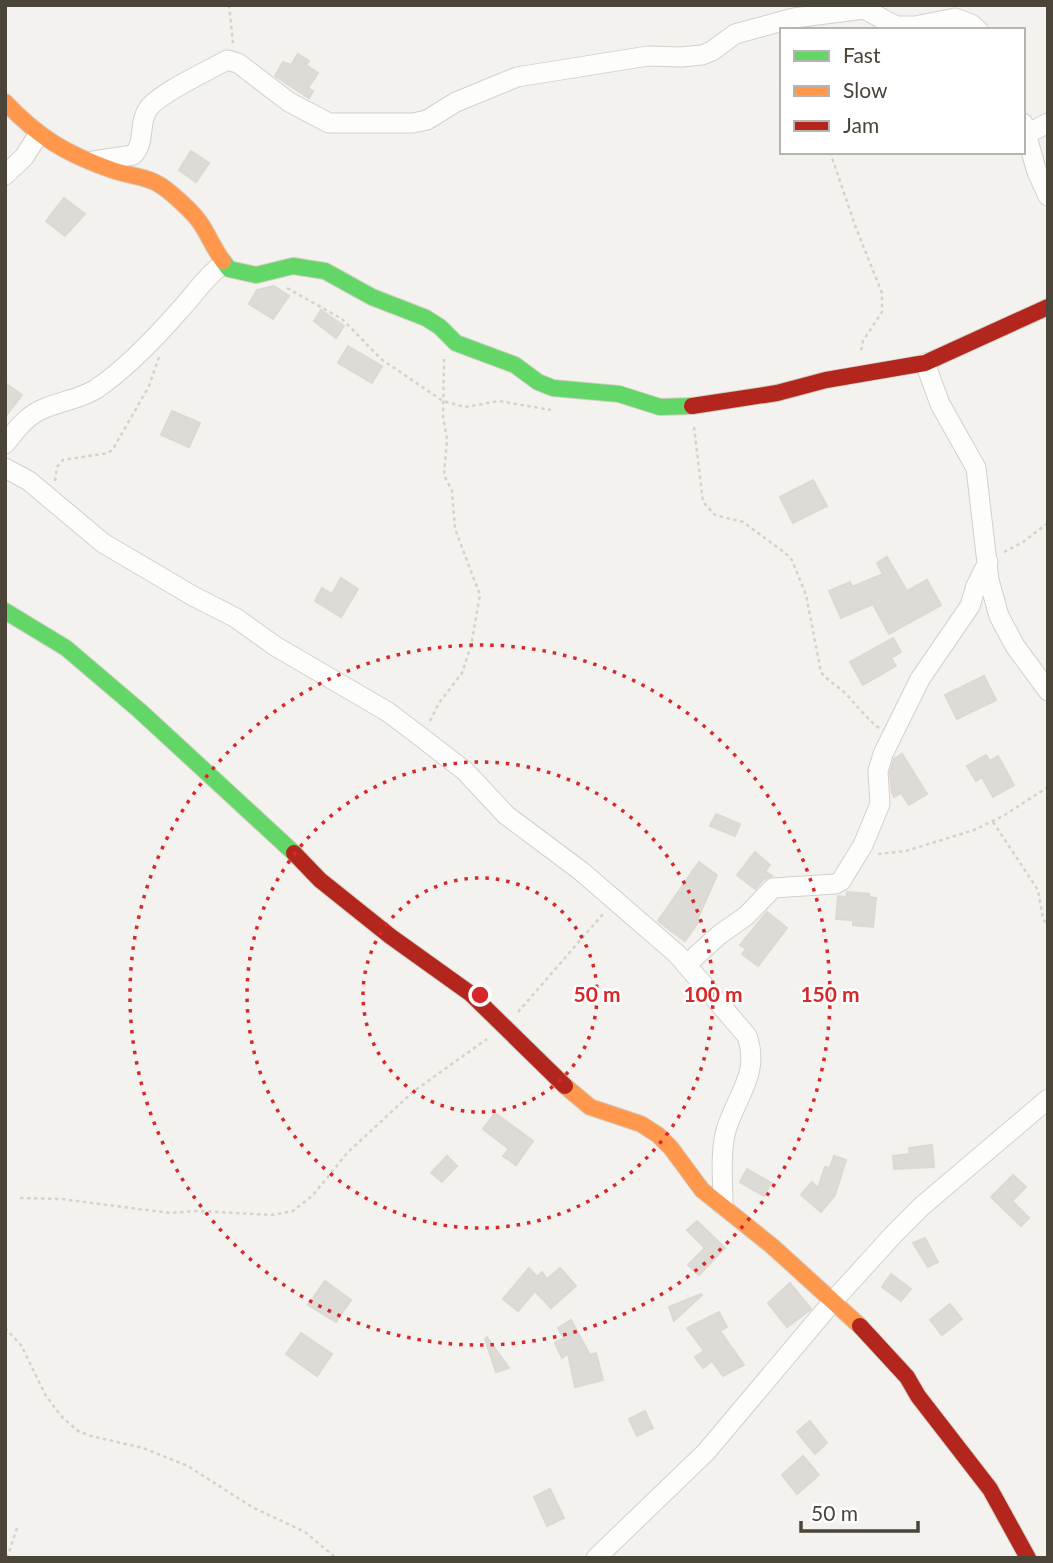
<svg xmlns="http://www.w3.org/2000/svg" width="1053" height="1563" viewBox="0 0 1053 1563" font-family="Lato,sans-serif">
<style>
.building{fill:#dedbd6;stroke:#dcd9d4;stroke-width:2}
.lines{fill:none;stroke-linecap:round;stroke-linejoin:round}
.street-casing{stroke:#d2d0cb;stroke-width:21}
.fast-casing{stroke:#d3cfc5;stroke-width:18}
.slow-casing{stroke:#d3cfc5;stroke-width:18}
.jam-casing{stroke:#d3cfc5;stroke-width:18}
.path{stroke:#d3d2cc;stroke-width:2.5;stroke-dasharray:3.5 3.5;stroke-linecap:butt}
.street{stroke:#fdfdfc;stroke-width:19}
.fast{stroke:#63d668;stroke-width:16}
.slow{stroke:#ff974d;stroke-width:16}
.jam{stroke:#b3261e;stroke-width:16}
.ring{fill:none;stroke:#d62828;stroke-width:3.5;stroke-dasharray:3.5 7}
.centre{fill:#d62828;stroke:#fff;stroke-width:3.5}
.ring-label{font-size:21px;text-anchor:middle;font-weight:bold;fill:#d62828;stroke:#fff;stroke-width:5;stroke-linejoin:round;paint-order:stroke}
</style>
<rect width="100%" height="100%" fill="#f4f2ee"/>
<path class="building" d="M298,54L309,61L306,65L318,73L308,88L313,91L309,98L275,76L283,62L291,65Z
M191,151L209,163L196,182L179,170Z
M64,198L85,214L65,236L46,221Z
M274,286L289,296L273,319L249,304L257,290Z
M321,310L344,326L336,338L314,321Z
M348,346L382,366L372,383L338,363Z
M5,383L22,395L5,417Z
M172,411L200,423L189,447L161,435Z
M813,480L827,506L793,523L780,497Z
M887,557L907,591L927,580L941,605L889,634L873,604L841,618L829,591L850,582L852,587L883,574L877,563Z
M341,578L358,589L341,617L315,601L322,588L332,594Z
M893,638L901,652L891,658L896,666L863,685L850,662Z
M984,676L996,700L957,719L945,695Z
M902,754L927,794L909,805L901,793L894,797L892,793L890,772L894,759Z
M986,755L990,761L998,756L1014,785L993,797L982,777L976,781L967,766Z
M716,814L740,824L735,836L710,826Z
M755,852L770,865L765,871L772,876L764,879L755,889L737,875Z
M699,862L717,875L697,920L699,921L685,941L658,921Z
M847,892L869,894V897L876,898L873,927L853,925V920L836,919L838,896L846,897Z
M767,912L787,928L758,966L742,954L746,949L740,945Z
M495,1113L533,1141L516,1165L503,1156L509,1149L483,1129Z
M932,1145L934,1167L894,1169L893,1156L910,1154L909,1148Z
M447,1156L457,1166L442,1182L431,1173Z
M834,1156L846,1160L835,1195L821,1212L801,1195L812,1182L818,1188L825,1167L830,1168Z
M747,1169L771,1183L764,1196L740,1182Z
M1013,1175L1026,1187L1012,1201L1029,1218L1021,1226L991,1197Z
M697,1221L725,1248L699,1275L688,1265L705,1248L687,1230Z
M925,1238L938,1262L928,1267L913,1243Z
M529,1268L537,1277L542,1272L547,1279L560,1268L576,1286L551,1308L535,1291L518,1311L503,1299Z
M891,1274L911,1289L901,1301L882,1287Z
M325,1281L351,1300L336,1322L308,1305Z
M790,1283L811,1309L787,1327L768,1303Z
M701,1294L702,1295L674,1321L669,1307Z
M950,1304L962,1319L942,1335L930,1320Z
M719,1312L727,1327L720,1331L744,1365L723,1376L712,1361L703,1368L695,1357L704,1351L687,1328Z
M571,1320L590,1355L596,1353L603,1380L575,1387L568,1354L562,1358L555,1343L564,1338L558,1328Z
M301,1333L332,1354L317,1376L286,1354Z
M487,1337L509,1368L496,1372L485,1339Z
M645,1411L653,1428L637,1436L629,1419Z
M810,1421L827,1443L815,1454L797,1432Z
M803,1456L819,1475L797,1494L782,1475Z
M550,1489L564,1518L547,1526L534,1497Z"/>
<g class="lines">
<g class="street-casing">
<path id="street" d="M1023,123L1037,172L1048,196
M1027,134L1048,123
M93,161L133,155C146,142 138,124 148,109C159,93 208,71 227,60L238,63L289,102L329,123H413L427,120L456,102L517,77L648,56L681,57L702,55L712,51L735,34L794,18L864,9L896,26H915L955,18L971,24L978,30
M5,175L24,157L38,135
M925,363L940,404L976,468L989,580L999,616L1015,646L1048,691
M5,444C17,429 27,415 45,408C62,401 80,399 96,389C123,371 157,336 179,311C194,295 205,277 223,264
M5,468L29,481L103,543L193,596L236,618L275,646L388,712L421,737L465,771L506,815L581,871L677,954L747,1036C761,1075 734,1098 725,1134C720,1157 723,1182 723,1205
M686,965L719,935L746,916L773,888L835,884L841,881L863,845L880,804L878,771L883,754L920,679L970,606L976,586L988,562
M596,1558L706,1452L834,1300L894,1234L922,1206L1048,1099"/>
</g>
<g class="fast-casing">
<path id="fast" d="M223,261L229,269L256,275L293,266L325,271L372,297L426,318L440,327L456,343L515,365L538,382L553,388L619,394L660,407L692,406
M5,611L66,648L140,711L294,853"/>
</g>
<g class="slow-casing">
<path id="slow" d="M5,102C38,137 66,154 112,170C129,176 148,176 163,187C173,194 195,214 201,224C209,236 214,249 223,261
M565,1086L590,1107L641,1124L658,1135L671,1148L702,1190L772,1246L860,1326"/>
</g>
<g class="jam-casing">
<path id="jam" d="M692,406L777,393L826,380L925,363L1048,307
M294,853L320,880L390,936L471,994L565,1086
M860,1326L907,1377L918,1396L990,1489L1028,1558"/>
</g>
<path class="path" d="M229,5L233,43
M830,152L856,228L882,293V312L863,341L861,351
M287,288L342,319L381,359L443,401L465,407L499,401L551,410
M694,427L703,502L715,515L743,522L784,552L792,560L806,595L821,672C828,682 839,686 847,695C857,706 866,718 879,728
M55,481L57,467L63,460L108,453L113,449L149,386L159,357
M1004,552L1023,542L1048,523
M430,721L439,703L462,673L471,646L480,595L455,529L452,491L444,475L447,439L443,417L444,359
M993,822L1038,890L1043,919L1048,925
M878,854L906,851L974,830L1003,816L1048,787
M518,1012L603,914
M20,1198L61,1199L170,1213L198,1211L272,1215L293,1211L313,1195L348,1152L414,1091L487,1039
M5,1328L21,1345L46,1396L62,1417L78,1431L91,1436L143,1448L188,1466L252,1507L305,1532L336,1558
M7,1558L18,1525"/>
<use href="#street" class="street"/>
<use href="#fast" class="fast"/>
<use href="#slow" class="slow"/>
<use href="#jam" class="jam"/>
</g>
<g class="ring">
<circle cx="480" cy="995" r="117"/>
<circle cx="480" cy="995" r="233"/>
<circle cx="480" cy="995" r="350"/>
</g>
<circle cx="480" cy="995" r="10" class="centre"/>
<g class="ring-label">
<text x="597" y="1002">50 m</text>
<text x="713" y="1002">100 m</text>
<text x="830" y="1002">150 m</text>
</g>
<rect width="1053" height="1563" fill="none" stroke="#4b4439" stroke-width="14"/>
<rect x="780" y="28" width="245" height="126" fill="#ffffff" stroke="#b7b4b0" stroke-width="2"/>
<rect x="794" y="51" width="35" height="10" fill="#63d668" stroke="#b7b4b0" stroke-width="2"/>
<text x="843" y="63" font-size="21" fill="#4b4439">Fast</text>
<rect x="794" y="86" width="35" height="10" fill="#ff974d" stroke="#b7b4b0" stroke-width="2"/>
<text x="843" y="98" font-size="21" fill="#4b4439">Slow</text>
<rect x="794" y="121" width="35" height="10" fill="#b3261e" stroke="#b7b4b0" stroke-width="2"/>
<text x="843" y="133" font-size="21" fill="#4b4439">Jam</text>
<path d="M801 1521v10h117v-10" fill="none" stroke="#4b4439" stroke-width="3.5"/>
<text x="811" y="1521" font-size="21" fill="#4b4439" stroke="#ffffff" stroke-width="5" paint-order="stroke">50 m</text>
</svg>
